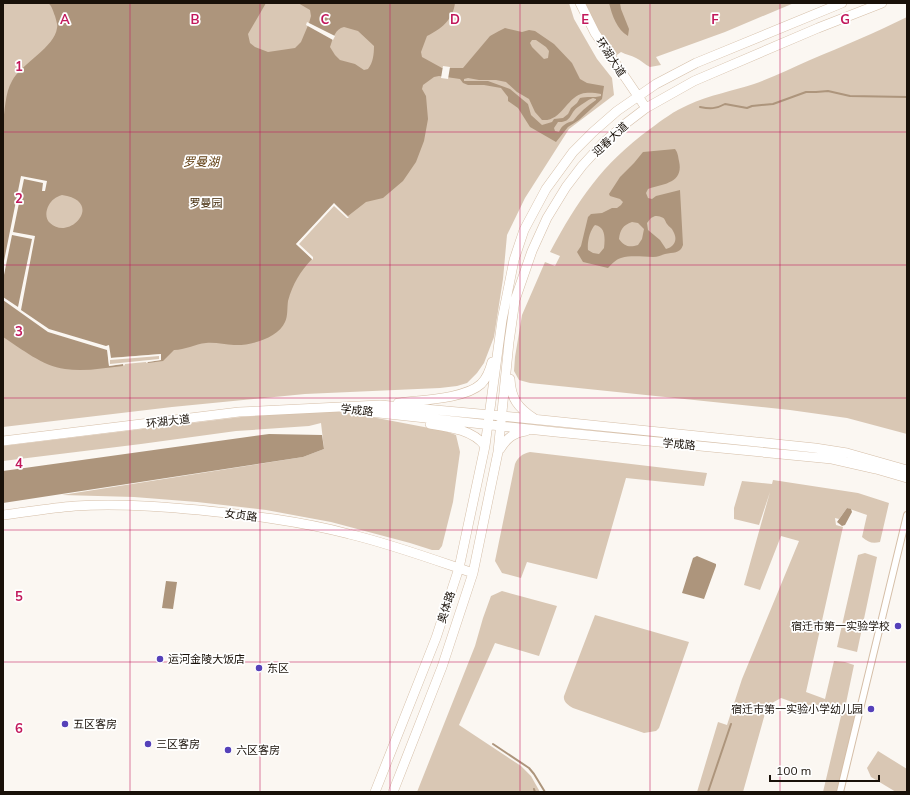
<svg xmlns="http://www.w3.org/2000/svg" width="910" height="795" viewBox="0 0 910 795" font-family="Mulish,'Noto Sans SC',sans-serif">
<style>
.green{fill:#d9c7b4}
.water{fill:#ad957c;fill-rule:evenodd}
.pier{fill:#fbf7f2;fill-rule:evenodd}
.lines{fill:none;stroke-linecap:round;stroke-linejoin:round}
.stream{stroke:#ad957c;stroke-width:2}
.street-casing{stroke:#d5bea7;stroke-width:8}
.secondary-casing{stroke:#d5bea7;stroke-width:10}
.street{stroke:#fff;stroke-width:6}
.secondary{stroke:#fff;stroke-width:9}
.grid{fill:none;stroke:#c2185b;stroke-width:1;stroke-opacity:0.55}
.poi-dot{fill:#5541b9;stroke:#fff;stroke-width:1.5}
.labels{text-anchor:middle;stroke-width:3.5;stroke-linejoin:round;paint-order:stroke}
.street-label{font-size:11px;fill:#191109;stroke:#fff}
.park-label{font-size:11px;fill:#3e2402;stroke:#fff}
.poi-label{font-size:11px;fill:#191109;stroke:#fff;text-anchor:start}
.water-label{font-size:12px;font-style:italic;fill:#5f3c0f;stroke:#fff}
.grid-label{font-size:13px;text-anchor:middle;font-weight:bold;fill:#c2185b;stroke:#fff;stroke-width:3.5;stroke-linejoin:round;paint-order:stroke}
</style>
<rect width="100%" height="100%" fill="#fbf7f2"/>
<path class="green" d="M3,3H48L51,5L54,3H569L574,19L597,59L612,78L614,95L569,129L525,198L507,235L503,279L494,337L484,363L477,373L467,383L457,386L440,388L305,394L172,407L3,427Z
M584,3H794L725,32L656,57L661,65L650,67C645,65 641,60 636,58C631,55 626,55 621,52L614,57L592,22Z
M907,17V434L847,418L790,410L530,383L519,380L514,371L515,357L522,315L545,262L555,266L560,256L550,252C578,200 602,164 650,129C662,120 674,111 688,105C709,95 733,91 754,84C773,77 792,68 810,60C843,46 875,33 907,17Z
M335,410L445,431L456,435L460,452L453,502L442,546L439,550H432L410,543L331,522L266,510L197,502L134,497L62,495L303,457L324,449L321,423L309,426L236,431L141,444L3,461V446L241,417Z
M530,452L707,473L704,486L626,478L597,579L527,562L521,578L502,573L495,561L515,464C518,457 522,454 530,452Z
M773,480L858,493L889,503L880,542C872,544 868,542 862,537L867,515L847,508L839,519L835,518L836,525L843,527L806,692L825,699L834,661L845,662L854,665L845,708L858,714L838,792H823L841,716L806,707L781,698L772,703L766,710L743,792H697L718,722L727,725L742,679L799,541L781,536L760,590L744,585L770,492L759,525L734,519V508L742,481L772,484Z
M865,553L877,557L857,652L837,647L858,555Z
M502,591L557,606L539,656L495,643L459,725L521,766L531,776L540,792H417L475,646L483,618L491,596Z
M595,615L689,642L659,728L656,731L644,733L573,708C568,705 563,702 564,696Z
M878,751L907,769L906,792H896L871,777L867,768Z"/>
<path class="water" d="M48,3H266L248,34L250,43L255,47L268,52L295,48L301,42L309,23L311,16L310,10L298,3H455C453,20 441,29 427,36L421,52L422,57L442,68H463L490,36L499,31L505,28L522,32L529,30L535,31L554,44L572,63L580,79L587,83L604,86L602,99L579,120L568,127L556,142L530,127L518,108L508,101V97L501,88L484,85H468L463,83L460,79L439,76L434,77L423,85L422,89L426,96L428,119L424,141L416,162L403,181L383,198L366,202L348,216L334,204L296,244L312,259C300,272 293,283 288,301C287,308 288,316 285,322C278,338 250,346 234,345C225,345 216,342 206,343C195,344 185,350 174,350L163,361L148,363V362L161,360V354L108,358L109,366L123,364V366C104,368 84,372 65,369C42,366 22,349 3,337V123C5,110 5,93 12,81C21,64 55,47 57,28C58,25 56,20 55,16C53,11 52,6 48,3ZM344,27L358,31L374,46C374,54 373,63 368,69L364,70L355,64L340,60L335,55L330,47C333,38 335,29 344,27ZM532,40H536L546,47L549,51L548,58L544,59L532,47L530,43ZM468,78L479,80H496L506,82L517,92L529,99L535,112L542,120C561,122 566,99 581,94C588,92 594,93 601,94V96C594,98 587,96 580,98L577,103L571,108L568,114L563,118L554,119L552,122L542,125L531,115L528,104L510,89L488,81H464V79ZM593,98L596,99V100C587,106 579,113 573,121C566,123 562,125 559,132L555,131L554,128L558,122C572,123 570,112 578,107C583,104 587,100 593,98ZM62,195C105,201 70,242 50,223C43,217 47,204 54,199C56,197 59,196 62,195Z
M609,3H620L621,9L629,29L628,36C617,30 612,15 609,3Z
M675,149C678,153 678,156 679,161C684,183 664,184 648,189L646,193L648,198L652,199L656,196L680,190L683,245C680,254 673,252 665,254C661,255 658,257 653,257C642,257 632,255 621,258C615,260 612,264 608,268L583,262L577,252L581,246L588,217L591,214L602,213L612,208H617L621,205L623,202L620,199L610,196L609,194L620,177L634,163L643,152ZM655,216C657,216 660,216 661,217C665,218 665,221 667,224C669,227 672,228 673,231C678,239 675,247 666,249L660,240L648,230L647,223L651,218ZM632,222L638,223L644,229L642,239L638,245C629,248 624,246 619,239C620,230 623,225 632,222ZM595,225C606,227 605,239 604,248L599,254L593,253L588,250C587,242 590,230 595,225Z
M269,434L322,435L324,449L303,457L3,503V471Z
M847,508L851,509L852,512L845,525L842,526L837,522Z
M697,556L716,564V566L704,599L682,593L693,558Z
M166,581L177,582L173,609L162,608Z"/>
<path class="pier" d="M307,22L335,36L333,40L306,25Z
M443,66L450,67L448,79L441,78Z
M21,176L47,181L45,191H42L43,183L24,179L13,232L35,236L21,310L49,329L106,346L109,345L111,358L161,354V360L148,362L146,363V362L125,364L124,366L123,364L109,366L107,350L48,332L3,300V297L18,307L32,239L12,235L3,280V266ZM159,356V359L110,364V360Z
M334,203L349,218H347L334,206L299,244L313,257V260L296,244Z"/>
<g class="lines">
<path class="stream" d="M700,107C710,109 716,109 725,104L747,108L752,106L773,104L806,92H816L828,91L850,96L907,97
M493,744L529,768L534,774L545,792
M534,789L535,792
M708,792L731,724"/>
<g class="street-casing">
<path id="street" d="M840,792L907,515"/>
</g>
<g class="secondary-casing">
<path id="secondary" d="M580,3L595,33L646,108
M510,379C511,399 518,408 535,419
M398,403C420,400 465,399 481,384C487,378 490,370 492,362
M360,411L556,432L832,459L876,469L907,478
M430,424C449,427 473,430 485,446
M3,441L239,412L380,405L502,416L815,448L847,453L907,470
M500,449C507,438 513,433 526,431
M3,515C27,512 51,508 75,506C116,503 158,506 199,510C249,515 300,521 349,534C391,544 432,559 473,573
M375,792L436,638L459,568L485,446L502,320L514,260L524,230L546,189L573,152L593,132L617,111L656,84L696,63L842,3
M393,792L442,667L473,573L498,452L509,342L515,300L532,251L547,218L566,187L582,166L603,143L625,124L646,108L694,81L818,28L882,3"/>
</g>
<use href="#street" class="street"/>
<use href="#secondary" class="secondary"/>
</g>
<path class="grid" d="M130,3V792M260,3V792M390,3V792M520,3V792M650,3V792M780,3V792M3,132H907M3,265H907M3,398H907M3,530H907M3,662H907"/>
<g class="poi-dot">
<circle cx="898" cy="626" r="4"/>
<circle cx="160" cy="659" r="4"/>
<circle cx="259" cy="668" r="4"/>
<circle cx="871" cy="709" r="4"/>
<circle cx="65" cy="724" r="4"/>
<circle cx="148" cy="744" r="4"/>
<circle cx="228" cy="750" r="4"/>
</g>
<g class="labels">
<g class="street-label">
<text transform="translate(611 57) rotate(57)" y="4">环湖大道</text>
<text transform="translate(610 139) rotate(-43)" y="4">迎春大道</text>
<text transform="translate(357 410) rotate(6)" y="4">学成路</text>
<text transform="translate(168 421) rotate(-7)" y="4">环湖大道</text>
<text transform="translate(679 444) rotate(5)" y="4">学成路</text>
<text transform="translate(241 515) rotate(7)" y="4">女贞路</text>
<text transform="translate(446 607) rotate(-72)" y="4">奥体路</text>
</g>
<g class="park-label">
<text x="206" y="207">罗曼园</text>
</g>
<g class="poi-label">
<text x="890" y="630" text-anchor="end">宿迁市第一实验学校</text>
<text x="168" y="663">运河金陵大饭店</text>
<text x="267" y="672">东区</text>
<text x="863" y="713" text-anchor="end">宿迁市第一实验小学幼儿园</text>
<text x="73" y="728">五区客房</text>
<text x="156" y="748">三区客房</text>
<text x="236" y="754">六区客房</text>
</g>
<g class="water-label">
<text x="201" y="166">罗曼湖</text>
</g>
</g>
<g class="grid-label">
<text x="65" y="24">A</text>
<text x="195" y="24">B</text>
<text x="325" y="24">C</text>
<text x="455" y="24">D</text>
<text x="585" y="24">E</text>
<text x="715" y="24">F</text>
<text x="845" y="24">G</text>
<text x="19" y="71">1</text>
<text x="19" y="203">2</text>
<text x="19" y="336">3</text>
<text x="19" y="468">4</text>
<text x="19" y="601">5</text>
<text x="19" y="733">6</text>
</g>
<rect width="910" height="795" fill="none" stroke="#191109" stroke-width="8"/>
<path d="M770 775v6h109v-6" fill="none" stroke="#191109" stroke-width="2"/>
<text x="776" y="775" font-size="12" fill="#191109" stroke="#ffffff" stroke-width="3" paint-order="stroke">100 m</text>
</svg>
